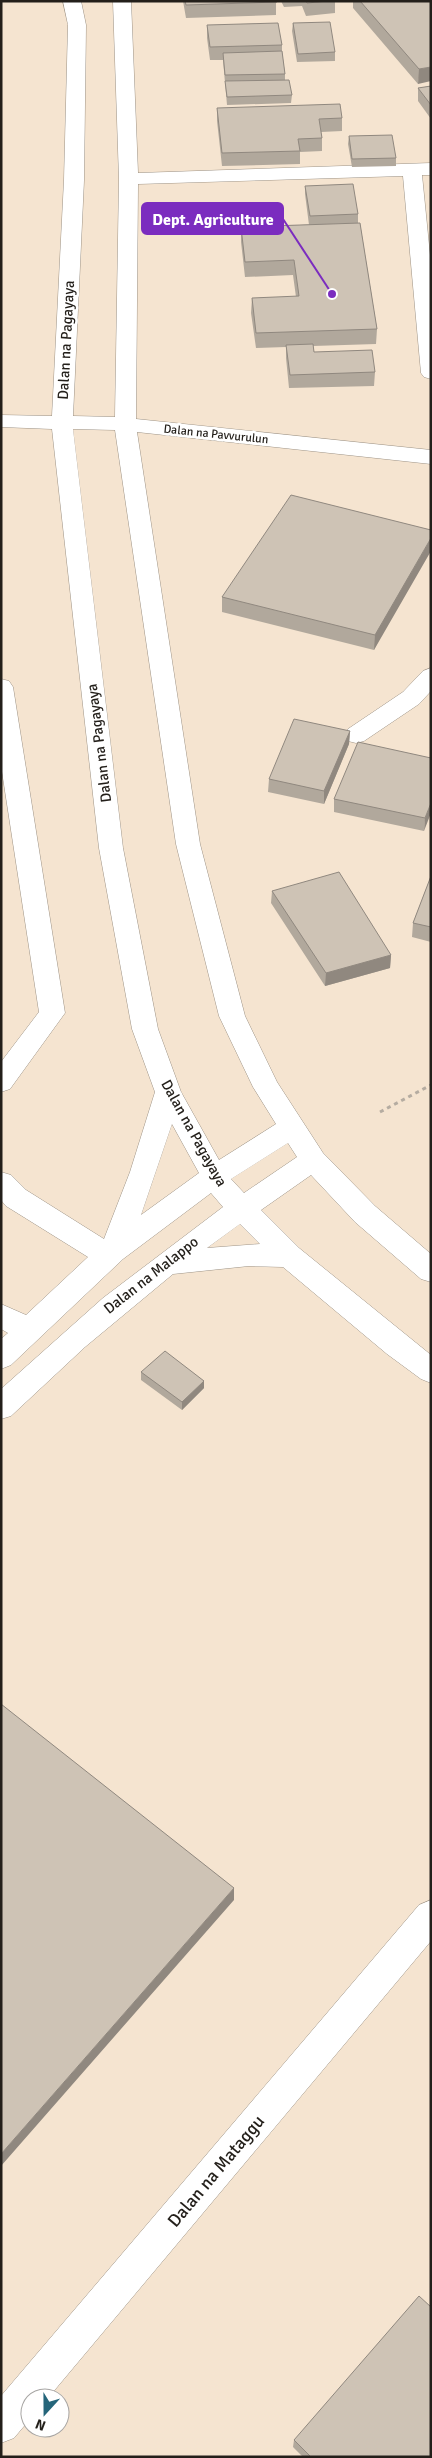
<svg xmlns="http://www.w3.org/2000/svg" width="432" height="2458" viewBox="0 0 432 2458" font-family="Signika,sans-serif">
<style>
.built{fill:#f5e4d0;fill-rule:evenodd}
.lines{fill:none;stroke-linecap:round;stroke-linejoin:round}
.minor-casing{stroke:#9d9386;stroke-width:1}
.path{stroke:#b5aca1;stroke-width:3;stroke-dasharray:4 4;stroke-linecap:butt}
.minor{fill:#fff;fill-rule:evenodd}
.wall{fill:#b1a89c}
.shaded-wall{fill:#90887f}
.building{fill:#cec3b5;stroke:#90887f}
.labels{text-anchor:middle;stroke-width:5;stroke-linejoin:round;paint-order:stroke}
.far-street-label{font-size:12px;fill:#231f1a;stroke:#fff}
.street-label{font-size:15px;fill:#231f1a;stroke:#fff}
.near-street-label{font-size:18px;fill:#231f1a;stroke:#fff}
.leader{fill:none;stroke:#7b2cbf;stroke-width:2}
.callout-dot{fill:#7b2cbf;stroke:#fff;stroke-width:2}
.callout{fill:#7b2cbf;stroke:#7b2cbf;stroke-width:2}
.callout-label{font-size:16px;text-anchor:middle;font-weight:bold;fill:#fff}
</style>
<rect width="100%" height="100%" fill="#fcf0e2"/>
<path class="built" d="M1,1H431V2457H1ZM30,2398H60V2428H30Z"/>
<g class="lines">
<g class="minor-casing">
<path id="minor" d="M63,1H81L86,25L84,180L73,416L115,417L119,179L113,1H131L138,173L431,163V175H422L431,265V379L424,377L421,373L403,176L138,184L136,419L431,450V464L137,432L200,844L245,1016L277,1082L323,1153L375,1206L431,1254V1282L421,1279L355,1222L311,1175L261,1210L299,1248L431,1355V1383L421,1379L387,1354L283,1267L249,1266L173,1274L85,1347L11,1416L1,1419V1389L103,1298L223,1207L211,1193L123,1259L11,1365L1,1369V1339L8,1333L1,1329V1304L26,1315L88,1257L6,1206L1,1200V1172L11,1175L26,1190L104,1239L130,1172L155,1092L132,1029L99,848L52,429L1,427V415L52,416L64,180L68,25ZM73,429L115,430L176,844L219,1016L253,1087L276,1124L219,1160L181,1092L158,1029L123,848ZM172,1124L199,1173L141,1215ZM288,1143L297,1157L244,1193L231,1179ZM240,1224L260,1244L207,1248Z
M431,668V691L419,704L364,741L356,743L348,741L344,735L348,729L403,692L423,671Z
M1,679L9,681L13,687L65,1013L10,1089L1,1092V1062L39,1012L1,765Z
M431,1900V1941L48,2398H30V2419L14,2438L1,2443V2396L419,1905Z"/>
</g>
<path class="path" d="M380,1112L431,1085"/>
<use href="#minor" class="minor"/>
</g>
<path class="wall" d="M183,1H276V15L186,18Z
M281,1H343L335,2V13L306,16L302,6L284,7Z
M353,1H431L418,84L353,8Z
M293,23L335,52V61L297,62L292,31Z
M207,25L282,45V51L285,74V80L292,95L291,103L227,105L223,60H210L207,38Z
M431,86V119L418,101V88Z
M217,108L342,118V131L321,132L322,138V151L300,152V164L222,166L217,121Z
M349,136L396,158V166L352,167L348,144Z
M305,186L358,214V223L309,225L305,194Z
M360,223L377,329L376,344L313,346L314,352L375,372L374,386L289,388L286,358V347L256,348L251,313L252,298L296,297L293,275L245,277L241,242V227Z
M431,530L374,650L222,612V597Z
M350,731L349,744L324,804L268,792L269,779Z
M431,758L424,831L334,812V799Z
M431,876V942L412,937L413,923Z
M272,891L391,955L390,968L325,986L271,903Z
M141,1372L204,1381V1388L182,1410L141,1380Z
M294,2440L431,2457H303L293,2447Z"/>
<path class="shaded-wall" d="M431,67V81L418,84L419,69Z
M431,538V551L374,650L375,635Z
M350,731L349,744L324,804V791Z
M431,803V813L424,831L425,818Z
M391,955L390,968L325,986L326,973Z
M204,1381V1388L182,1410V1402Z
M234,1888V1900L1,2166V2154Z"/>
<path class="building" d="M185,1H276L277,2L186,5Z
M306,1H328L307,3Z
M360,1H431V67L419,69Z
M330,22L335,52L298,54L293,23Z
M278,23L282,45L210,47L207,25Z
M282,51L285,74L225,75L223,53Z
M289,80L292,95L227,97L225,81Z
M431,86V105L418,88Z
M340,104L342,118L319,119L322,138L298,139L300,151L222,153L217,108Z
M392,135L396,158L352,159L349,136Z
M353,184L358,214L310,216L305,186Z
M360,223L377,329L256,333L252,298L299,296L294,260L245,262L241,227Z
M313,344L314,352L372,350L375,372L290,375L286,345Z
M291,495L431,530V538L375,635L222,597Z
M294,719L350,731L324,791L269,779Z
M358,742L431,758V803L425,818L334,799Z
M339,872L391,955L326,973L272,891Z
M431,876V927L413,923Z
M165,1351L204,1381L182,1402L141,1372Z
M1,1704L234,1888L1,2154V1894L2,1893L1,1892Z
M419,2296L431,2307V2457H311L294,2440Z"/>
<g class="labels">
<g class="far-street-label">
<text transform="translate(216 434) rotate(6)" y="4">Dalan na Pavvurulun</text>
</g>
<g class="street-label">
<text transform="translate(66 340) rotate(-87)" y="5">Dalan na Pagayaya</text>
<text transform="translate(99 743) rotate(-97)" y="5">Dalan na Pagayaya</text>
<text transform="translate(194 1133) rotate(61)" y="5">Dalan na Pagayaya</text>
<text transform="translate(151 1275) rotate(-38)" y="5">Dalan na Malappo</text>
</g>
<g class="near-street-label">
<text transform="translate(216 2171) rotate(-50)" y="6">Dalan na Mataggu</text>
</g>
</g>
<path class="leader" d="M332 294L283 219"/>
<circle class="callout-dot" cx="332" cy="294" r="5"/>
<rect class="callout" x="142" y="203" width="141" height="31" rx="5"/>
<g class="callout-label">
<text x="213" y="225">Dept. Agriculture</text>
</g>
<rect width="432" height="2458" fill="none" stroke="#231f1a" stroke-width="5"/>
<g transform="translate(45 2413) rotate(201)"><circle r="24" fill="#ffffff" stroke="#a7a5a3"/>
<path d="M0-4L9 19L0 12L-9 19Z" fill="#25657a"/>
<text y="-8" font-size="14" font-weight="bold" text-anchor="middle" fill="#231f1a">N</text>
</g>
</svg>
